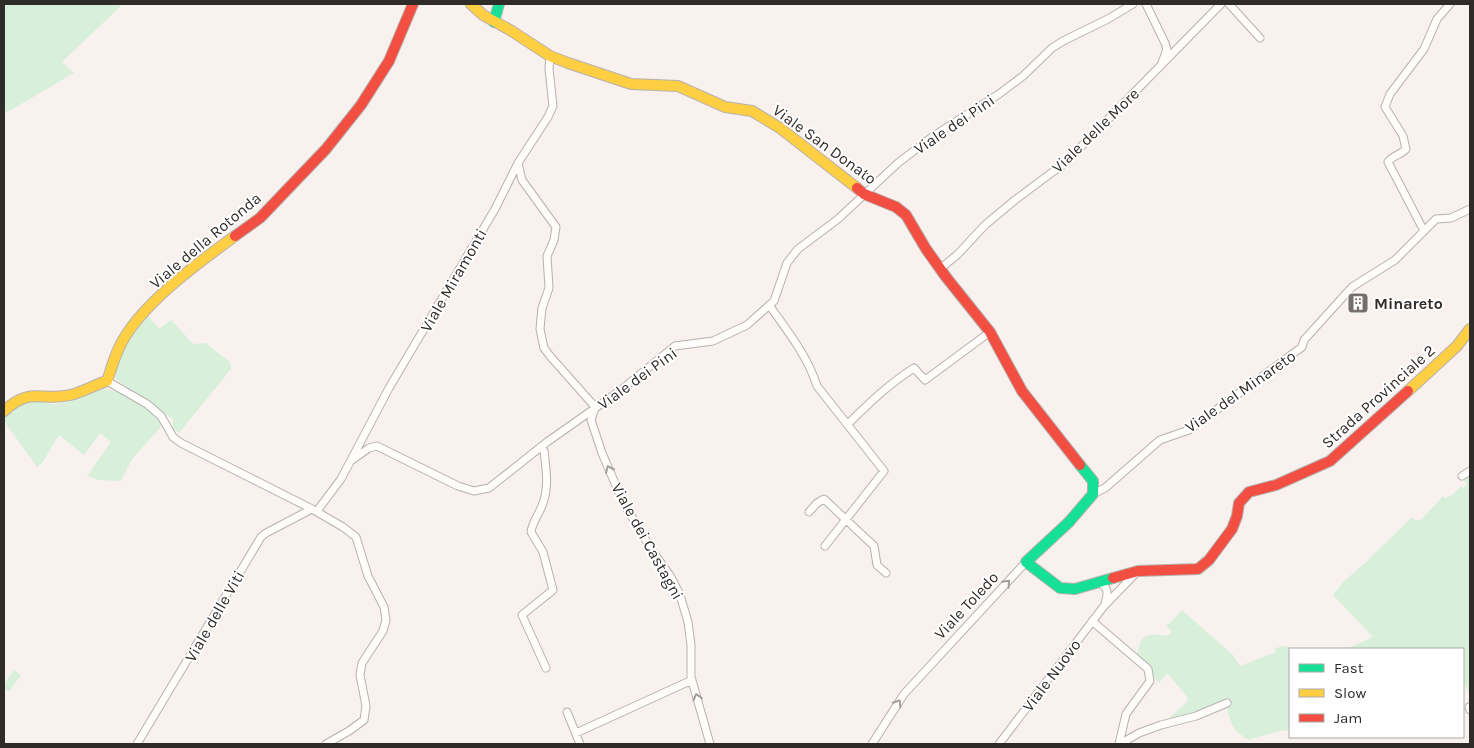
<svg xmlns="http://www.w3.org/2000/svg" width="1474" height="748" viewBox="0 0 1474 748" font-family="Karla,sans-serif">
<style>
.green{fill:#d8f0da}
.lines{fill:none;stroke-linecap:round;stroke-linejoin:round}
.street-casing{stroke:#b6b1af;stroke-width:9}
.fast-casing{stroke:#b6b1af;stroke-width:12}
.slow-casing{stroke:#b6b1af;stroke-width:12}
.jam-casing{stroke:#b6b1af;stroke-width:12}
.street{stroke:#fefdfc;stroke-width:7}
.fast{stroke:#16e098;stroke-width:10}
.slow{stroke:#ffcf43;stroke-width:10}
.jam{stroke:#f24e42;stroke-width:10}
.oneway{stroke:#a19e9d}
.labels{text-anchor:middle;stroke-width:4;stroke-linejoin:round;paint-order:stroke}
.street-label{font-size:16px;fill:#2f2b29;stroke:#fff}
.poi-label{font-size:16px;font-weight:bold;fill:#2f2b29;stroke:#fff;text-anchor:start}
</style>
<rect width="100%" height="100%" fill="#f8f1ee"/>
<path class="green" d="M4,4H123L62,62L74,73L4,114Z
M148,315L159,329L171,320L193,344L205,343L230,362L231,369L179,433L173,428V419L116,379C114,354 134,333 148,315Z
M105,389C125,392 150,405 161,422L160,428L132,459L121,481L99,480L87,476L111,442L100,433L84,455L59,435L42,463L37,467L4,421V414L26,399C36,400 45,404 54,404C72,404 88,393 105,389Z
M1470,476V694L1463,682V649H1346L1373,637L1333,595L1343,582L1367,561L1412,517L1416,521L1422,519L1443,496L1445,498L1452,495L1461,486L1463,488L1467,485L1464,480Z
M1182,610L1233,655L1240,666L1276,652L1275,648L1286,646L1295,649H1290V730L1279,731L1248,740C1230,728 1230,721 1226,702L1166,721L1187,702L1188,698L1169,675L1166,674L1159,683L1136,657C1142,635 1144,632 1167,636L1172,632L1166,625L1170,623Z
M14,670L21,675L9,692L4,688V684Z"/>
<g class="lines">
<g class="street-casing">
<path id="street" d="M1146,4L1165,43L1167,49L1162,63
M1229,4L1260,38
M518,163L522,180L556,227L554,240L547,256L549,288L542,308L540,329L544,348L550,356L596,408
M1424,231L1388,162C1393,155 1401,155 1406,149L1403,136L1385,107L1390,94L1424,49L1437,19L1450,4
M940,269L958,254L985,225L1015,200L1066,162L1221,4
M769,305C787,330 808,357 817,386L884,471L825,546
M107,381L147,404L161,416L173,437L181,443L312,509L343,527L356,537L368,576L384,607L386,620L383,631L362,663L360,675L366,706L364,720L349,731L326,744
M595,408L591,420L602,453L623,502L653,552L671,577L680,595L688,622L691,645V677L710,744
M848,424C869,403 889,384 914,368L925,380L990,332
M541,447L544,451C546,468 549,487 543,503C540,513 532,522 531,532L543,552L553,590L522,615L546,668
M352,460L369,448L377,446L458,486L474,491L489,488L547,442L621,390L675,346L713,341L747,325L774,301L787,263L798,249L838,219L898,163L932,137L999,94L1023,76L1052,48L1063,41L1108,19L1133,4
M1462,476L1470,471
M1093,494L1105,488L1160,440L1189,430L1302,347L1304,340L1352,287L1395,260L1436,219L1451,218L1470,209
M317,511L341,479L389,388L495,209L518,163L548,117L553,106L549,69L550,56
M809,512L817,503L824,499L874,546L877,565L886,573
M1099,583C1109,587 1108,594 1105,603
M1092,621L1148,669L1150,681L1126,714L1119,744
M1469,707L1470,710
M567,712L580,744
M576,733L692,680
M137,744L261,537L266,533L312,509
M872,744L904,694L1026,562
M999,744L1104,606L1136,573
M1120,744L1139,733L1161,725L1196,716L1227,703"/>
</g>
<g class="fast-casing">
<path id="fast" d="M494,22L499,4
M1080,465L1093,481V494L1069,522L1026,562L1060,588L1075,589L1113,578"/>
</g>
<g class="slow-casing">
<path id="slow" d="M471,4L483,15L510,30L550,56L568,63L631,84L678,86L725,107L752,111L780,128L857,188
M1408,391L1457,346L1470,329
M4,411C31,386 41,402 70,395C83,392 94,385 107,381C111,370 114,358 119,348C137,307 199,262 235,236"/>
</g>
<g class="jam-casing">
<path id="jam" d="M857,188L864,194L896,207L906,215L926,249L946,277L990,332L1022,391L1080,465
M235,236L260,218L326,149L361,105L389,61L413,4
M1113,578L1138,571L1198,569L1209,560L1232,529L1237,516L1239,503L1249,492L1276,485L1330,461L1408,391"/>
</g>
<use href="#street" class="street"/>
<use href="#fast" class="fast"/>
<use href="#slow" class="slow"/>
<use href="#jam" class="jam"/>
</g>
<defs><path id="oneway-chevron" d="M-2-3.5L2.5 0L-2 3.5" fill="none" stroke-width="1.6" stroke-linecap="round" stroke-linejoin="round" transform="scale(1.25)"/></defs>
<g class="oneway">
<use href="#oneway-chevron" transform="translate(609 469) rotate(-114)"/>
<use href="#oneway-chevron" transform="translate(1007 583) rotate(-47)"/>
<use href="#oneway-chevron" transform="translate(697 697) rotate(-105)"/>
<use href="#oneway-chevron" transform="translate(898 703) rotate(-58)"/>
</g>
<defs>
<g id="building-square" transform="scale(1.125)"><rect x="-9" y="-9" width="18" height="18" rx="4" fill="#75706e" stroke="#fff"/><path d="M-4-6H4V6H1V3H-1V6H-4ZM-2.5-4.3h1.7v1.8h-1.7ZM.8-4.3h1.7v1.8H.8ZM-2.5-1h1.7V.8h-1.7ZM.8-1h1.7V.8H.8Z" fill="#fff"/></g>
</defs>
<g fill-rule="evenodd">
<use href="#building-square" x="1358" y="303"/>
</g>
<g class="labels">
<g class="street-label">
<text transform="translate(954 124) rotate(-34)" y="6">Viale dei Pini</text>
<text transform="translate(1095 130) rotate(-44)" y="6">Viale delle More</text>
<text transform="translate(825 144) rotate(36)" y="6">Viale San Donato</text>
<text transform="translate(205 240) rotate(-40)" y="6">Viale della Rotonda</text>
<text transform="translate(453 280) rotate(-60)" y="6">Viale Miramonti</text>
<text transform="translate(637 378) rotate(-36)" y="6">Viale dei Pini</text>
<text transform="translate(1240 391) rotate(-35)" y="6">Viale del Minareto</text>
<text transform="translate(1378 396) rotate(-42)" y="6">Strada Provinciale 2</text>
<text transform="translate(648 541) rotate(61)" y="6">Viale dei Castagni</text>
<text transform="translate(966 605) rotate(-47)" y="6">Viale Toledo</text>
<text transform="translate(214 616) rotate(-60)" y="6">Viale delle Viti</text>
<text transform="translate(1051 675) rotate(-53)" y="6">Viale Nuovo</text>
</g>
<g class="poi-label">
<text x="1374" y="309">Minareto</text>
</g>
</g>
<rect width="1474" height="748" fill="none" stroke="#2f2b29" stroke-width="10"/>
<rect x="1289" y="648" width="175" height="90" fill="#ffffff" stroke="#acaaa9"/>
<rect x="1299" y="664" width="25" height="8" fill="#16e098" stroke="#acaaa9"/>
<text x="1334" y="673" font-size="15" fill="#2f2b29">Fast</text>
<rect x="1299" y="689" width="25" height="8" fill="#ffcf43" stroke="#acaaa9"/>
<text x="1334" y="698" font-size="15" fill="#2f2b29">Slow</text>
<rect x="1299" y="714" width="25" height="8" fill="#f24e42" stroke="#acaaa9"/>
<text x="1334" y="723" font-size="15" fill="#2f2b29">Jam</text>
</svg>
